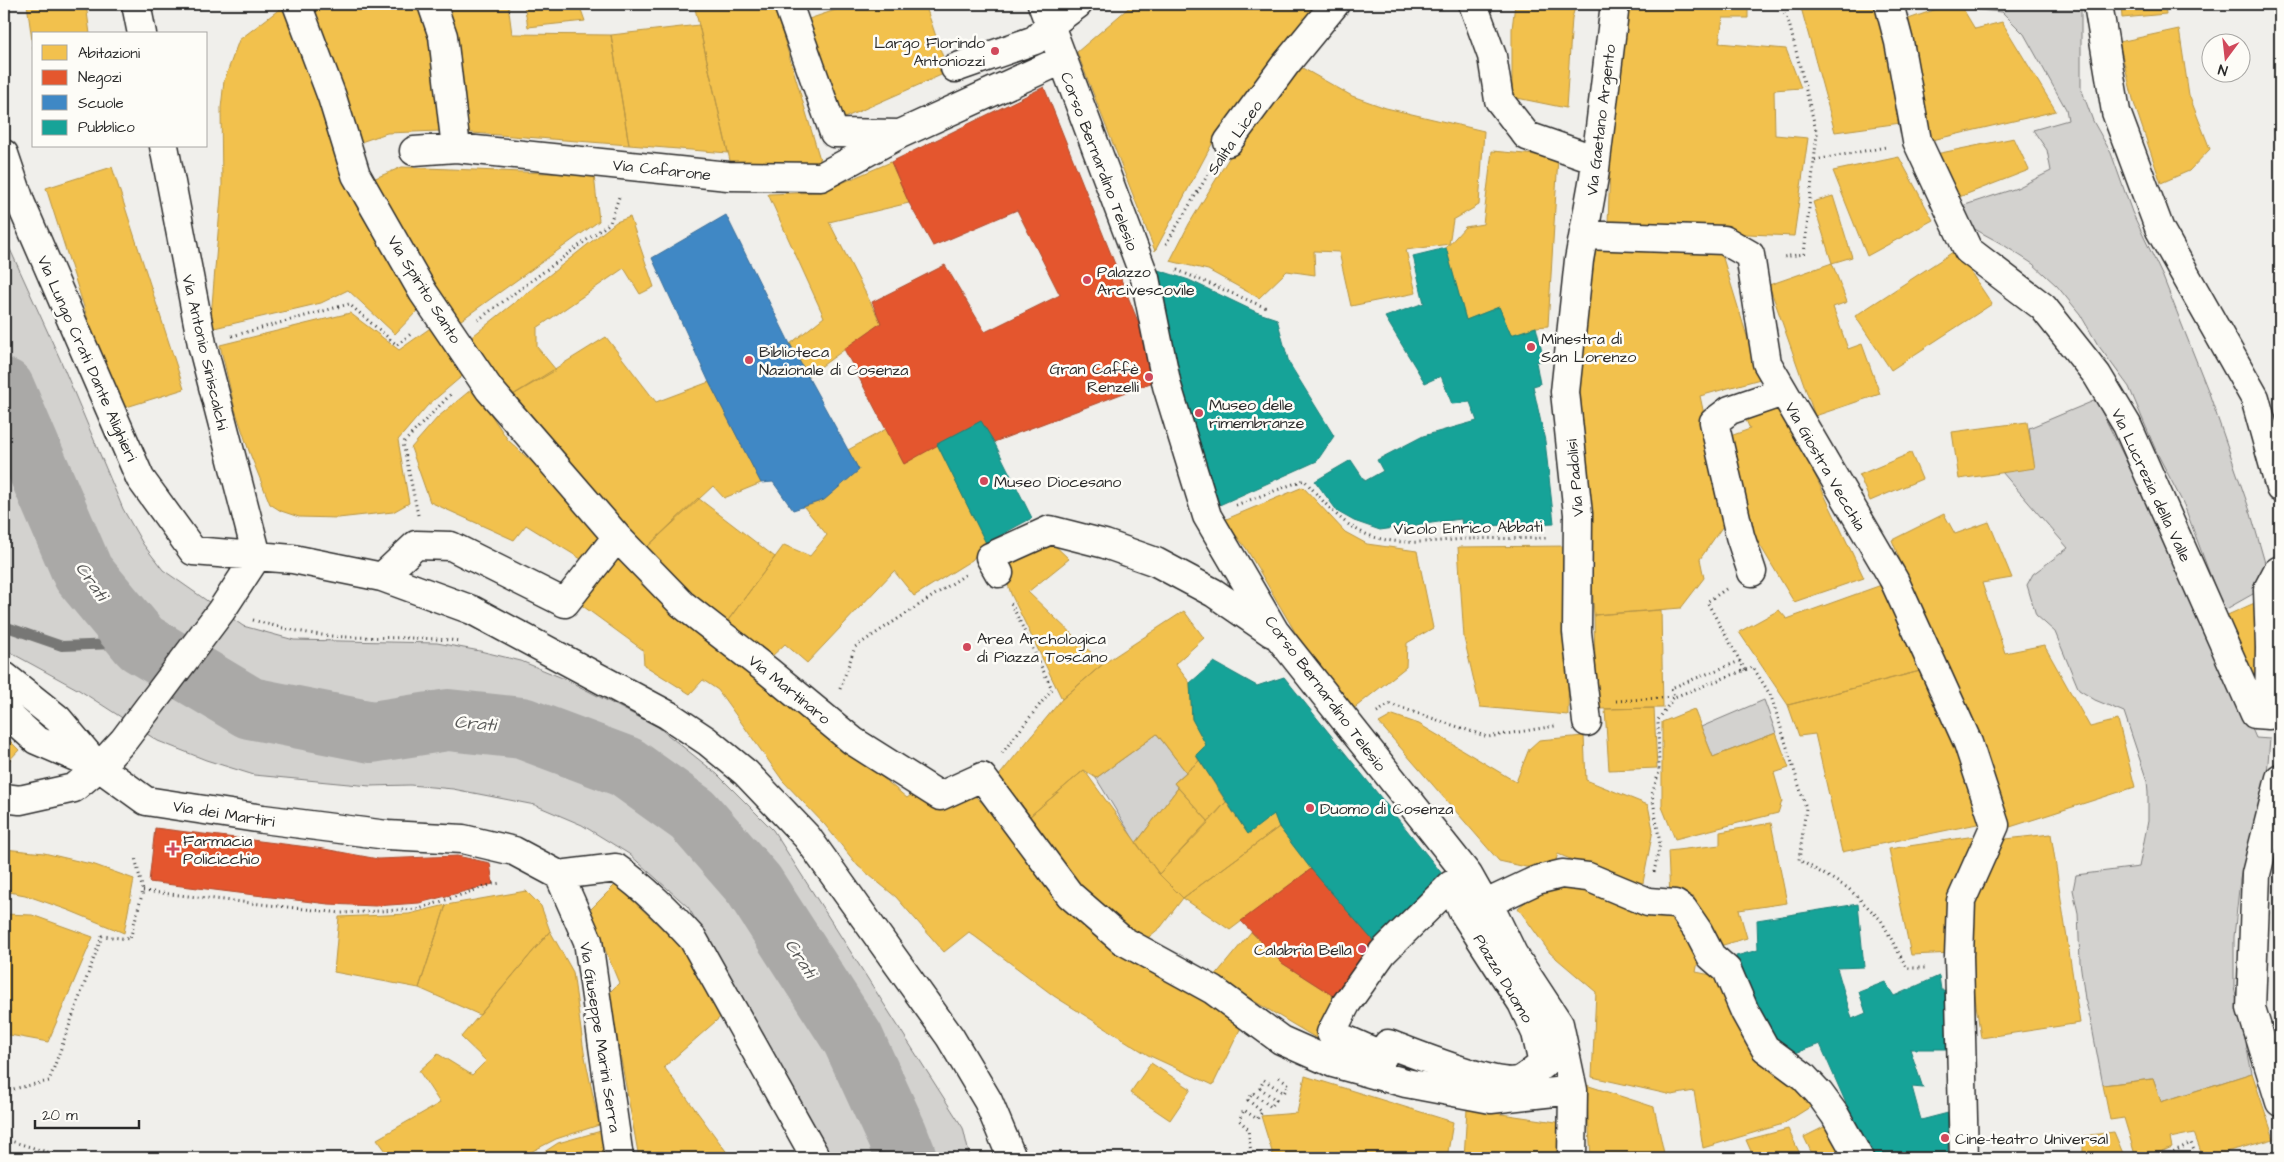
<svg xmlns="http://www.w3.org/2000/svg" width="2284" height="1162" viewBox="0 0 2284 1162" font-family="'Architects Daughter',sans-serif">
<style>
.green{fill:#d3d2cf;stroke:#7f7e7d}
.homes{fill:#f2c14e;stroke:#b69444}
.shops{fill:#e4572e;stroke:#ac4a2d}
.schools{fill:#3f88c5;stroke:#396c97}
.public{fill:#17a398;stroke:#1d7f77}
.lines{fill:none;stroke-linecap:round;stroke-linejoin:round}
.stream{stroke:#777775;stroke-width:10}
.river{stroke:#aaa9a7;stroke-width:62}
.minor-casing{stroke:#2b2b2b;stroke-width:31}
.path{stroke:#2b2b2b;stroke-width:3;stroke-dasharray:1 4;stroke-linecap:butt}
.minor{stroke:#fdfcf7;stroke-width:28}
.poi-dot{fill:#d1495b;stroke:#fdfcf7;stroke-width:2}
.labels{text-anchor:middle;stroke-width:5;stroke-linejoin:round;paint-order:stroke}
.poi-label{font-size:16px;fill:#2b2b2b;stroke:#fdfcf7;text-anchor:start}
.street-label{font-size:16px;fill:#2b2b2b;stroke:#fdfcf7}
.water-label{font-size:18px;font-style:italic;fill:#575756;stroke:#fdfcf7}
</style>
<rect width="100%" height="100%" fill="#f0efeb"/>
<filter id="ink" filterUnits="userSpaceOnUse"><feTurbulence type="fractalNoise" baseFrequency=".02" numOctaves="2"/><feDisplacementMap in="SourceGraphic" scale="10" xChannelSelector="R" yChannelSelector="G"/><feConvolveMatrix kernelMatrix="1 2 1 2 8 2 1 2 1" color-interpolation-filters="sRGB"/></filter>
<g filter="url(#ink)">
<path class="green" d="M1975,4H2081V88L2093,121L2111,153L2132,212L2163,277L2209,393L2251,514L2265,563L2260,590L2221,612L2215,588L2184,505L2157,453L2129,387L2098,345L2080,314L2057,286L2033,264L2002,244L1971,227L1962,206L2017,188L2051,171L2047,150L2033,130L2068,120L2066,109L2024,34L2002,12L1978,10Z
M4,236L60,359L123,509L143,544L163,570L243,626L294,640L437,643L480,651L521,661L565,679L658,727L717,774L773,830L963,1128L970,1158H833L728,973L688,907L629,854L582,825L535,805L453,789L410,785L370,786L254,775L206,760L158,741L79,690L4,649Z
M2096,400C2151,511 2208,623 2256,738L2270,739L2267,774L2240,879L2234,937V987L2252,1073L2161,1102L2153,1079L2103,1085L2091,1022L2085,999L2080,962L2078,913L2073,890L2076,875L2139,867L2148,821V792L2147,781L2124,712L2095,700L2079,690L2055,632L2036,615L2027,585L2033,574L2068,548L2002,472L2034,467L2029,428Z
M1764,700L1776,733L1713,757L1701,727Z
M1157,734L1186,772L1174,783L1178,788L1136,843L1096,778Z"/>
<path class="homes" d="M27,4H86L90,34H34V55Z
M308,4H418L432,41L440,131L387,133L358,143Z
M439,4H508L512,34L611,35L629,145L460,132Z
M524,4H579L585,21L528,27Z
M694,4H772L782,32L822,166L731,165Z
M853,4H925L948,72L844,118L803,21Z
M1133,4H1316L1221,127L1155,251L1077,52Z
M1515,4H1576L1572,18L1566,108L1512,97V29Z
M1626,4H1748V18H1723L1719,43L1786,49L1801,88L1774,90L1775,135L1808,138L1794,236L1702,232L1608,223L1611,138Z
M1800,4H1881L1908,122L1835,132Z
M1951,4H1960L1975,29L2002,22L2056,111L1928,141L1900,22Z
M2121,4H2165L2166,14L2122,18Z
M285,5L313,77L325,120L355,204L418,310L395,334L348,290L321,303L210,329L222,185L221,108L224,81L239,40Z
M699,25L728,153L629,145L611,35Z
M2179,29L2189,95L2210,149L2189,171L2161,183L2134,103L2119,42Z
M1297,65L1352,96L1386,108L1484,131L1479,205L1453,220L1449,244L1406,250L1416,293L1351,306L1339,252L1314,251L1315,275L1287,271L1259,298L1208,270L1170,261L1189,224L1249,125Z
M2014,138L2029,170L1954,199L1931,155Z
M1492,151L1558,157L1548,326L1536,327L1511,335L1499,307L1466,320L1446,248L1465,227L1483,224Z
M1899,157L1933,220L1867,256L1833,171Z
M891,162L909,203L829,222L881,323L808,376L790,344L824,317L768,194L821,192Z
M112,167L184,389L117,410L46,188Z
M402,167L594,175L599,221L457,323L373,179Z
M1833,196L1852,257L1832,263L1813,202Z
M630,217L654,287L640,294L624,268L537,328V347L556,370L508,398L469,339L616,222Z
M1596,242L1719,245L1760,379L1700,396L1727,520L1700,559L1704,578L1681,608L1594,615L1580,387L1582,263H1594Z
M1956,250L1992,304L1891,370L1855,316Z
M1832,263L1847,302L1833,307L1848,349L1862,344L1880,394L1815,416L1769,285Z
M350,313L399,350L436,324L467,372L427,406L398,440L409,503L393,512L338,518L299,517L281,511L270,504L249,451L235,409L220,345Z
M606,337L656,402L709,382L761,483L724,498L713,486L646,548L508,398Z
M473,388L508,440L558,486L600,534L581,559L526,525L514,540L430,502L411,448L438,417Z
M1780,402L1864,578L1794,602L1745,520L1722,439L1750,429L1746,420Z
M2027,422L2035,468L1959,479L1952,432Z
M886,429L904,464L937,444L986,543L972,560L914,596L894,571L807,663L785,644L771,657L726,623L784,545L810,556L827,535L804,507L824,500L859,470L848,450Z
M1911,453L1922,479L1870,501L1859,475Z
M1303,487L1345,532L1367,544L1417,551L1433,628L1407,643L1406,667L1352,710L1298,637L1246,548L1224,520Z
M698,498L775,557L726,623L692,598L646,548Z
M1944,514L1955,534L1989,522L2012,578L1982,583L2005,653L2044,645L2090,727L2118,720L2135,787L2007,828L1892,540Z
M1047,538L1069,559L1028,592L1103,664L1062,699L1011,594L1002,565Z
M1570,546L1568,715L1480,707L1464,638L1458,547Z
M615,555L907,798L916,791L970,792L1193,989L1244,1021L1213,1085L1148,1055L1054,996L969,932L944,952L896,897L858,866L825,825L783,781L718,690L703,680L690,694L644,665L643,650L580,604Z
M1887,583L1928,669L1788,705L1739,632L1779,610L1787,619Z
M2259,601L2256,691L2223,617Z
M1661,610L1663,708L1596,709L1594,615Z
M1184,611L1204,638L1175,664L1190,683L1192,719L1206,745L1196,755L1199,761L1186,772L1157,734L1096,778L1084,770L1023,822L997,778L1062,699L1103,664Z
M1928,669L1982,823L1842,852L1815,734L1799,736L1788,705Z
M1654,708L1657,768L1609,770L1605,709Z
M1694,709L1713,757L1776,733L1789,768L1774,773L1782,801L1778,813L1675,839L1662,807V722Z
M1393,715L1419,724L1516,782L1529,749L1539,740L1584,736L1586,780L1648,805L1653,830L1642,888L1558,854L1553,868L1526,867L1499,861L1379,723Z
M4,735L19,750L4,766Z
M1196,755L1226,802L1209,822L1174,783L1199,761Z
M1084,770L1159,874L1183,898L1161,927L1139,945L1083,890L1023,822Z
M1178,788L1209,822L1159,874L1136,843Z
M1226,802L1248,834L1274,814L1279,827L1183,898L1159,874Z
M1771,823L1787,903L1739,910L1747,938L1713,948L1694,897L1670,899L1668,851L1720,845V832Z
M1279,827L1311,869L1230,930L1183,898Z
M2051,834L2080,1023L1981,1038L1965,930L1968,897L1997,840Z
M1975,836L1954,953L1911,955L1889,849Z
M4,849L44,853L95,865L134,879L124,933L68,910L25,895L4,891Z
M616,884L690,956L724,1014L664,1067L731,1158H639L609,993L619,983L589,911Z
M1546,885L1610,893L1675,914L1700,951L1696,972L1721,977L1762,1065L1776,1061L1818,1102L1783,1124L1703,1148L1694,1091L1672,1095L1592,1077L1596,992L1550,953L1518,908Z
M526,891L541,906L550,931L480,1015L419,988L446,905Z
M446,905L419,988L334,972L339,917L409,914Z
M4,914L32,915L93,937L48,1042L4,1034Z
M550,931L573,972L584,1052L599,1125L556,1139L519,1158H391L377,1139L440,1103L419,1071L438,1054L472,1075L486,1061L461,1037Z
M1251,932L1282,963L1346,1004L1326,1044L1214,977Z
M1151,1063L1191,1089L1170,1120L1130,1093Z
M2252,1073L2274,1139L2203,1158L2194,1133L2170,1138L2172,1147L2147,1158H2136L2124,1118L2110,1120L2103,1085L2153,1079L2161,1102Z
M1305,1076L1453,1122L1447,1158H1274L1261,1116L1297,1113Z
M1586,1085L1654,1107L1665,1158H1591Z
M1467,1109L1563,1123L1558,1158H1464Z
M1832,1123L1855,1158H1814L1804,1137Z
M1788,1129L1802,1158H1754L1746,1140Z
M601,1131L606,1158H535L558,1143Z
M2114,1132L2125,1158H2083V1136Z"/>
<path class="shops" d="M1044,87L1161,379L994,442L981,421L904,464L844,349L881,323L872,302L945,265L985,332L1060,295L1017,210L933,246L909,203L891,162Z
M155,828L324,849L378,859L457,856L490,863L493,884L419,903L375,906L328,904L149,882Z
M1311,869L1383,952L1346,1004L1282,963L1241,921Z"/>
<path class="schools" d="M726,215L790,344L859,470L824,500L793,510L773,482L761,483L709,382L652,258Z"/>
<path class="public" d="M1446,248L1466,320L1499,307L1511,335L1536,327L1544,360L1536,362L1540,384L1533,386L1545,441L1554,523L1462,527L1461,519L1380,530L1354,521L1338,512L1315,481L1351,460L1365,481L1383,471L1377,460L1423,436L1477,421L1470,402L1452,404L1441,376L1425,383L1385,317L1424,303L1413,256Z
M1158,270L1189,280L1256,312L1277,319L1289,363L1334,436L1317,461L1215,507L1160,320L1156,280Z
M981,421L994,442L1032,518L986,543L937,444Z
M1214,662L1257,686L1284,677L1451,885L1383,952L1311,869L1279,827L1274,814L1248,834L1196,755L1206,745L1192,719L1190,683Z
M1858,904L1864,967L1837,968L1852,1019L1866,1013L1859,992L1885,982L1894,996L1939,976L1941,990L1955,991L1957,1049H1910L1923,1088L1912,1087L1921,1120L1948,1113V1158H1870L1820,1044L1787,1056L1769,1026L1757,1029L1736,956L1758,950L1757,920Z"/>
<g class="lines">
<path class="stream" d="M4,626L62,646L141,643"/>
<path class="river" d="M4,389L83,573L141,643L250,708L372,732L448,720L522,728L626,767L693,815L754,885L853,1039L897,1135L906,1158"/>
<g class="minor-casing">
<path id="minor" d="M136,4L142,34
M297,4L332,97L356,175L423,292L489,389L617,537L682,604L768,671L853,741L940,796L982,777L1070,895L1122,940L1213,990L1281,1040L1333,1063L1406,1083L1491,1099L1573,1090
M432,4L443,36L456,148
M788,4L834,133L900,134L1062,60
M1042,4L1145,278L1167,386L1207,516L1275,632L1468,875L1481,898L1488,903L1513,954L1559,1024L1573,1090L1572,1158
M1473,4L1492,56L1499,100L1527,136L1596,160
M1889,4L1899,42L1917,141L1968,250L2043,307L2097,375L2127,425L2255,714L2269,715L2270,648L2268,589L2277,572L2280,570
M2098,4L2116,112L2160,230L2255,398L2280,488
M955,68L1035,40L1050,25L1078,4
M1228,142L1285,65L1335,4
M164,146L202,344L257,556
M414,151L456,148L728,176L821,177L900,134
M4,154L21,204L140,478L193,551L293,559L382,577L472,610L668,715L707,741L746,773L807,837L950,1037L988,1101L1012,1158
M1584,235L1724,240L1750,255L1767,363L1894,580L1968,743L1995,825L1961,901L1959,956L1964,1158
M1752,572L1740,536L1714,422L1730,410L1783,392
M999,573L990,557L1050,530L1105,544L1156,562L1214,593L1272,633
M382,577L416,545L451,546L565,603L617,537
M4,676L58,719L94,762
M4,711L36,740L99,767L146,801L263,819L387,835L463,839L514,851L559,875L588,941L619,1158
M1587,722L1577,632L1578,514L1565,392L1579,260L1594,177L1615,4
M2280,778L2256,874L2251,1008L2280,1102
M4,798L20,800L74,788L99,767L124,740L221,611L257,556
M559,875L616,868C645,888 669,913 693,939L816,1158
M1451,885L1462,910L1522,1003L1536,1033L1543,1064C1536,1069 1528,1076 1521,1080C1498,1089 1414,1053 1388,1044L1383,1056L1331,1033L1346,1004L1383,952Z
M1488,903L1537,880L1562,874L1588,877L1648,902L1675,904L1683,909L1698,931L1711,956L1727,970L1745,1012L1765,1048L1803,1076L1819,1093L1835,1115L1859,1158"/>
</g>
<path class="path" d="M1780,4L1789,23L1817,134L1804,254L1783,257
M1815,160L1886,147
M1166,244L1212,168
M1177,270L1269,309
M478,320L610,223L619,197
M232,336L349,304L397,345L412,333
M1236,505L1304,480C1320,497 1334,516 1354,528C1388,549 1430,541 1467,539C1494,538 1521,539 1548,538
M418,515L403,443L452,393
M1726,589L1707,602L1745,670
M253,620C284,629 315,636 348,637C385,638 422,637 460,641
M840,689L855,647L965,575
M1616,701L1674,697L1753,667L1771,696L1806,808L1799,860L1848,888L1881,920L1907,968H1927
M1377,712L1390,704L1488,737L1555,726
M1002,753L1052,689L1010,601
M1654,872L1660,844L1652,794L1659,772L1658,720L1674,697L1671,688L1740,661
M143,891L341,913L419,909L493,884L502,883
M4,1091L49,1081L102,936L130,939L143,891L135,857
M4,1139L67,1158
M1251,1153L1248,1129L1239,1120L1244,1110L1257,1119L1262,1112L1248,1100L1253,1093L1271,1107L1276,1100L1260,1088L1264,1080L1284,1093L1289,1084L1276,1075
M2017,1158H2022
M2160,1158L2191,1143L2197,1158"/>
<use href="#minor" class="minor"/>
</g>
</g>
<g class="poi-dot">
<circle cx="995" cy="51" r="5"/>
<circle cx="1087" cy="280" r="5"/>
<circle cx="1531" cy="347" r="5"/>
<circle cx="749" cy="360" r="5"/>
<circle cx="1149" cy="377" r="5"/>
<circle cx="1199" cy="413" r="5"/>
<circle cx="984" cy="481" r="5"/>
<circle cx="967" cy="647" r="5"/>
<circle cx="1310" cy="808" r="5"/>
<path d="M170.5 841.5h5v5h5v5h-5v5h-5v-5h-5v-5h5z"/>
<circle cx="1362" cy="949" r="5"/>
<circle cx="1945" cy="1138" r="5"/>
</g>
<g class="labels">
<g class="poi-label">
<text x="985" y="48" text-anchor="end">Largo Florindo<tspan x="985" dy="18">Antoniozzi</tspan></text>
<text x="1097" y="277">Palazzo<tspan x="1097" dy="18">Arcivescovile</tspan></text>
<text x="1541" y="344">Minestra di<tspan x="1541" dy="18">San Lorenzo</tspan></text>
<text x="759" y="357">Biblioteca<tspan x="759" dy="18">Nazionale di Cosenza</tspan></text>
<text x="1139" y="374" text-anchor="end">Gran Caffè<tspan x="1139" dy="18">Renzelli</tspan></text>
<text x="1209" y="410">Museo delle<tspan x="1209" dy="18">rimembranze</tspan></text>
<text x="994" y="487">Museo Diocesano</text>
<text x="977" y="644">Area Archologica<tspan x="977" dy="18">di Piazza Toscano</tspan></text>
<text x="1320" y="814">Duomo di Cosenza</text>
<text x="183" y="846">Farmacia<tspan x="183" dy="18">Policicchio</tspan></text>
<text x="1352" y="955" text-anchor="end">Calabria Bella</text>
<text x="1955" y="1144">Cine-teatro Universal</text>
</g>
<g class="street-label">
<text transform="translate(1600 120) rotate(-83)" y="6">Via Gaetano Argento</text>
<text transform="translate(1234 137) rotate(-56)" y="6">Salita Liceo</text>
<text transform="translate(1100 161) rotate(69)" y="6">Corso Bernardino Telesio</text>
<text transform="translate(662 169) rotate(6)" y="6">Via Cafarone</text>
<text transform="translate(425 289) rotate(58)" y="6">Via Spirito Santo</text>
<text transform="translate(206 352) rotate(77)" y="6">Via Antonio Siniscalchi</text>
<text transform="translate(88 358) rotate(66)" y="6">Via Lungo Crati Dante Alighieri</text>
<text transform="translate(1826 466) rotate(60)" y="6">Via Giostra Vecchia</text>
<text transform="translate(1574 478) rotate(-95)" y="6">Via Padolisi</text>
<text transform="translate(2152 485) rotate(65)" y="6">Via Lucrezia della Valle</text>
<text transform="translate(1468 527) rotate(-1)" y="6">Vicolo Enrico Abbati</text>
<text transform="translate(790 689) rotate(39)" y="6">Via Martinaro</text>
<text transform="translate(1326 693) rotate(53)" y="6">Corso Bernardino Telesio</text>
<text transform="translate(224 813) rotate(9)" y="6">Via dei Martiri</text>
<text transform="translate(1504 978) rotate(59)" y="6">Piazza Duomo</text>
<text transform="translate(601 1037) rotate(81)" y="6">Via Giuseppe Marini Serra</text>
</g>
<g class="water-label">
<text transform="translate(92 581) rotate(55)" y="6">Crati</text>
<text transform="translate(475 723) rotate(5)" y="6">Crati</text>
<text transform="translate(801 958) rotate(57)" y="6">Crati</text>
</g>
</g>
<rect width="2284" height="1162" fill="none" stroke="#fdfcf7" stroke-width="20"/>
<rect x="10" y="10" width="2264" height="1142" fill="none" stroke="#2b2b2b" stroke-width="2" filter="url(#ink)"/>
<rect x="32" y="32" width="175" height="115" fill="#fdfcf7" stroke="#a9a8a5"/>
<rect x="42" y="45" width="25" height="15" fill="#f2c14e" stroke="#a9a8a5"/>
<text x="78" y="58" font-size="15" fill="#2b2b2b">Abitazioni</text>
<rect x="42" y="70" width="25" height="15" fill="#e4572e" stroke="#a9a8a5"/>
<text x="78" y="82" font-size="15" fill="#2b2b2b">Negozi</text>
<rect x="42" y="95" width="25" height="15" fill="#3f88c5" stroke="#a9a8a5"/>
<text x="78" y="108" font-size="15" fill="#2b2b2b">Scuole</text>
<rect x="42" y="120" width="25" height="15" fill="#17a398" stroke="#a9a8a5"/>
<text x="78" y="132" font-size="15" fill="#2b2b2b">Pubblico</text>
<g transform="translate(2226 58) rotate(195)"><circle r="24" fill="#fdfcf7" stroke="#a9a8a5"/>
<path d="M0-4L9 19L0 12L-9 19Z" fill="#d1495b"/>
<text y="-8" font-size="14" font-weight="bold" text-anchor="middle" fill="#2b2b2b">N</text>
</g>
<path d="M35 1120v8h104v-8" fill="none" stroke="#2b2b2b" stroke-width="2.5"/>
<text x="42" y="1120" font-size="15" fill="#2b2b2b" stroke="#fdfcf7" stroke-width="4" paint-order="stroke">20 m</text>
</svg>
